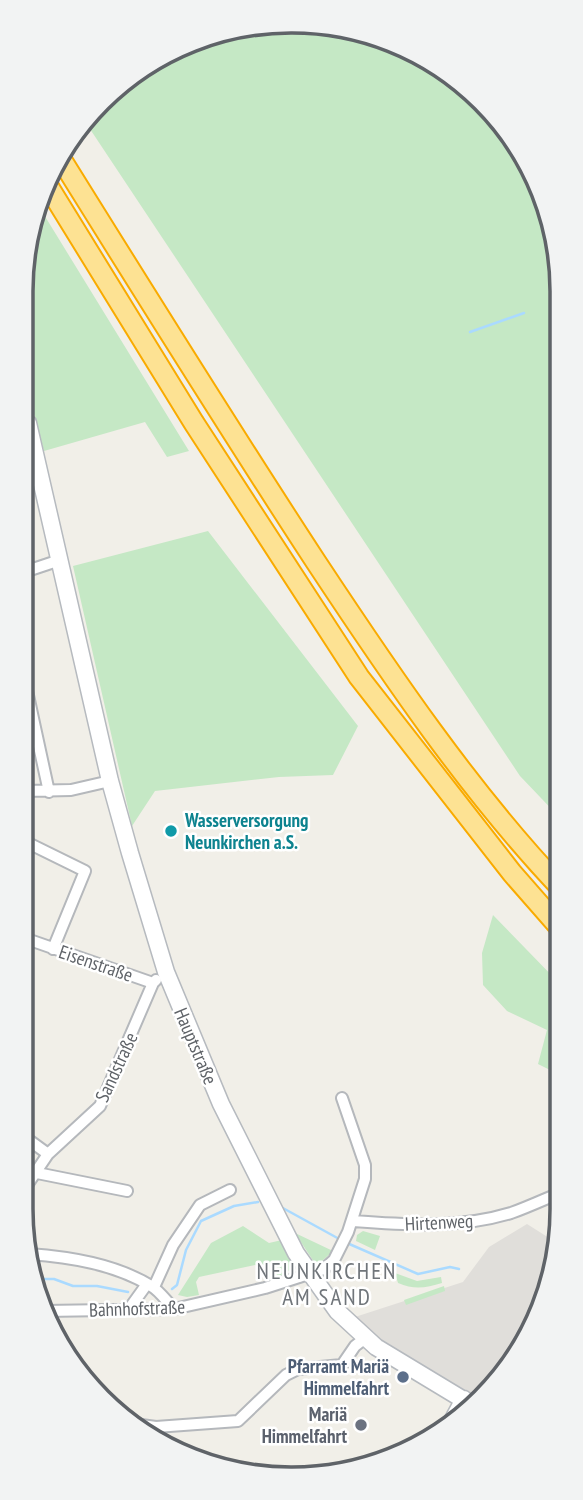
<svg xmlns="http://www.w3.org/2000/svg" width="583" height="1500" viewBox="0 0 583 1500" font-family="'PT Sans Narrow',sans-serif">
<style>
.industrial{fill:#e0deda}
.green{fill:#c5e8c5}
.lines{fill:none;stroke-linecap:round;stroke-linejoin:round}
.stream{stroke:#aadaff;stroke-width:2.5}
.street-casing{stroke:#b5b8bc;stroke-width:14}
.secondary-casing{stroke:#b6babf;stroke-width:19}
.highway-casing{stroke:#f9ab00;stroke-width:23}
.street{stroke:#fff;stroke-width:10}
.secondary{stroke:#fff;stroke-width:16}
.highway{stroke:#fde293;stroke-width:19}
.culture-dot{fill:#0f9aa8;stroke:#fff;stroke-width:2.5}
.service-dot{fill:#5c6f8a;stroke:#fff;stroke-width:2.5}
.worship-dot{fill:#6b7280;stroke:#fff;stroke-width:2.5}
.labels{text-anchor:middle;stroke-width:5;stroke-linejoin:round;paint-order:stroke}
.culture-label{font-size:19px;font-weight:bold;fill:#0d838f;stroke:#fff;text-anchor:start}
.street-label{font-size:19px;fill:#5f6368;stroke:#fff}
.service-label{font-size:19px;font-weight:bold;fill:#4e5e75;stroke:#fff;text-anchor:end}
.worship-label{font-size:19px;font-weight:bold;fill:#5b616d;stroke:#fff;text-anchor:end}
.quarter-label{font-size:23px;letter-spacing:2px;fill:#70757a;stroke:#fff}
.rim{fill:none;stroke:#5f6368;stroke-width:3.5}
</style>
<rect width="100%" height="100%" fill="#f1efe8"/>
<path class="industrial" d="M527,1224L557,1243L553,1279L506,1373L477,1400L406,1355L376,1344L355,1317L463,1282L489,1247Z"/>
<path class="green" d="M257,23L362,30L441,66L495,113L541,188L560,256L561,819L520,776L84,120L157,57Z
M38,205L189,451L167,457L145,422L44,451L29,395L30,221Z
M208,531L358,726L333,775L279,777L155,791L132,826L73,566Z
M493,915L561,985L562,1076L538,1064L547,1030L507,1011L483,985L482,953Z
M243,1226L269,1243L282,1240L293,1262L290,1270L280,1276L266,1278L263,1268L255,1265L199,1277L196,1282L199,1295L187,1297L178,1295L211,1243Z
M363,1231L380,1236L375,1250L356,1241L357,1235Z
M295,1233L333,1251L321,1262H314Z
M395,1273L417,1281L441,1277L442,1283C426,1288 414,1290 398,1283Z
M444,1286L445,1291L406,1305L404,1300Z"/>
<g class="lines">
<path class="stream" d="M470,332L524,313
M281,1207L341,1240
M347,1243L418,1274L450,1267L459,1269
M33,1279H54L73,1286H97L128,1292
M172,1289L177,1285L186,1250L201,1221L234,1206L258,1202"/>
<g class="street-casing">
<path id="street" d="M27,571L60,560
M26,686L49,792
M25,791L71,790L110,781
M24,841L85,871L53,949
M24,938L153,983L156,980
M22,1135L48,1154
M37,1173L127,1191
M21,1194L48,1154L100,1106L153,983
M352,1221C406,1225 459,1229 511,1213C528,1207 545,1199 562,1192
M29,1254C70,1257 115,1264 151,1286C160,1291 167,1302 174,1309
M154,1287L173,1245L200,1205L230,1190
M129,1309L147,1284
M44,1311L174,1309L265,1288L324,1269L334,1260L348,1232L365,1179V1165L342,1098
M134,1424L156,1427L238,1421L286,1375L298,1369L342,1365L355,1346L364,1339"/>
</g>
<g class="secondary-casing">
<path id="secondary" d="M28,423L110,781L130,853L166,972L221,1104L296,1253L337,1311L376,1347L472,1405
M450,1425L464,1399"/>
</g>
<g class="highway-casing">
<path id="highway" d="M61,159C145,294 229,429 316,562C390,674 469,791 561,888
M48,186L194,423L359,677L512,873L561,929"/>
</g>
<use href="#street" class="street"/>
<use href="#secondary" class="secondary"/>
<use href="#highway" class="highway"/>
</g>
<circle class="culture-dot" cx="171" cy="831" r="7"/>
<circle class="service-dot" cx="403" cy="1377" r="7"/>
<circle class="worship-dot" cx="361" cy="1425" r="7"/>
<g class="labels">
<g class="culture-label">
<text x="185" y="827">Wasserversorgung<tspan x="185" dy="22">Neunkirchen a.S.</tspan></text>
</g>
<g class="street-label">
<text transform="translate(96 963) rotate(19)" y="7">Eisenstraße</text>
<text transform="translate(196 1046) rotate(67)" y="7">Hauptstraße</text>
<text transform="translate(116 1067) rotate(-65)" y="7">Sandstraße</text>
<text transform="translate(439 1222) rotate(-3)" y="7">Hirtenweg</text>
<text transform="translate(137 1308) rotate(-2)" y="7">Bahnhofstraße</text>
</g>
<g class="service-label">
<text x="389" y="1373">Pfarramt Mariä<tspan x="389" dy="22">Himmelfahrt</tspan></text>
</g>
<g class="worship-label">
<text x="347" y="1421">Mariä<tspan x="347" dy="22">Himmelfahrt</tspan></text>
</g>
<g class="quarter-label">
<text x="327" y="1279">NEUNKIRCHEN<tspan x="327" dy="26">AM SAND</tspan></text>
</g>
</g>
<path d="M0 0H583V1500H0ZM291 33H292A258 258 0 0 1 550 291V1209A258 258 0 0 1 292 1467H291A258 258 0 0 1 33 1209V291A258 258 0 0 1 291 33Z" fill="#f2f3f3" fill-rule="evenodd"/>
<path class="rim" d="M291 33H292A258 258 0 0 1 550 291V1209A258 258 0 0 1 292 1467H291A258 258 0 0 1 33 1209V291A258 258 0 0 1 291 33Z"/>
</svg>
